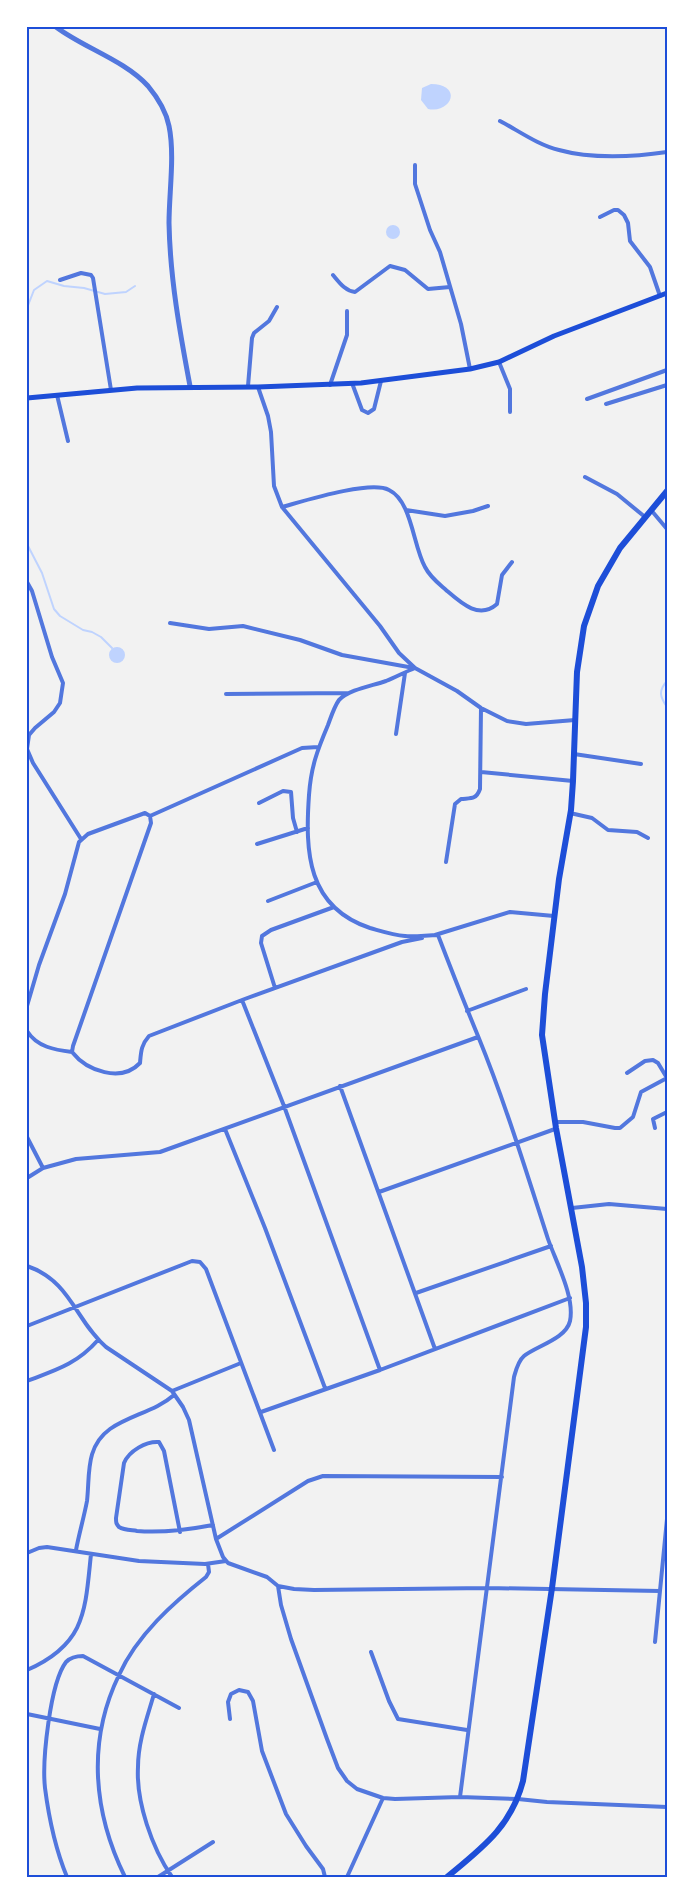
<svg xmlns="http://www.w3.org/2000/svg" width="694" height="1904" viewBox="0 0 694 1904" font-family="'Archivo Narrow',sans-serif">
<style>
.water{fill:#bfd3fe}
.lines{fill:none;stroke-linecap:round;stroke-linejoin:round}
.stream{stroke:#bfd3fe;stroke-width:2}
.minor{stroke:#5277de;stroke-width:4}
.tertiary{stroke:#5277de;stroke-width:5}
.secondary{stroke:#1d4ed8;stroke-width:5}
.primary{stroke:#1d4ed8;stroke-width:6}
.neatline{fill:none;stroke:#1d4ed8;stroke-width:2}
</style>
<rect width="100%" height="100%" fill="#f2f2f2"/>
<path class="water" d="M431,84C463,84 452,114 428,109L421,100L422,88Z
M386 232a7 7 0 1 1 14 0a7 7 0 1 1-14 0Z
M109 655a8 8 0 1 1 16 0a8 8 0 1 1-16 0Z"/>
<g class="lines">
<path class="stream" d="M27,308L34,290L47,281L64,286L84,288L105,294L126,292L135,286
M27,544L42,573L54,609L60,616L83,630L92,632L101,637L112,648
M667,681C658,691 660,697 667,707"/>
<path class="minor" d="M500,121C519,131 538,145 559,150C591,159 634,157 667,152
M415,165V184L430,230L440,252L461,324L470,369
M600,217L614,210H618L624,215L628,223L630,241L650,267L660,296
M333,275C339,282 345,291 355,292L390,266L405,270L428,289L450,287
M60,280L81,273L91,275L93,278L111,390
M499,362L510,389V412
M352,383L362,410L368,413L374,409L381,381
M330,385L347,335V311
M248,386L252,338L254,333L269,321L277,307
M258,387L268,416L271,432L274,486L282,507L380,626L399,653L415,668L457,691L481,708L507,721L526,724L575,720
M57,395L68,441
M587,399L667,370
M606,404L667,385
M585,477L617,494L645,517
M282,507C304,501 370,480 389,490C412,501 413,546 425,567C430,577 438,583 446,590C461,603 479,620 497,604L502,575L512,562
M406,510L445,516L473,511L488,506
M651,510L667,529
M27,582L32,591L52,657L63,683L60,703L54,712L35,728L29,735L27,749L33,763L81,839
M170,623L209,629L243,626L300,640L342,655L414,668
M415,668C405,672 396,677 386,681C372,686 350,689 339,700C334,707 331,717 328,725C317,751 311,767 309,795C305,852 307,907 370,928C381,931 393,935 405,936C416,937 427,935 438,935C451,969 464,1002 478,1036C505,1102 526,1171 548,1239C556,1262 575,1297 570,1321C566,1339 536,1346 524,1356C518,1361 516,1370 514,1377L460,1797
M226,694L349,693
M396,734L405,673
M574,754L641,764
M481,772L573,781
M259,803L283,791L291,792L293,818L297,832
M570,813L592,818L608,830L637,832L648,838
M150,816L302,748L318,747
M257,844L308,828
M446,862L455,804L461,799C471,798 476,800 480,789L481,708
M268,901L317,882
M435,935L510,912L554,916
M275,988L261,943L262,936L271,930L334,907
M242,1000L284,1106L380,1370
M27,1006L39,965L65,894L79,842L88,834L145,813L150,816L151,823L73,1046L72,1052C87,1071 121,1083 140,1063C141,1052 141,1045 149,1036L242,1000L402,942L422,938
M467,1011L526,989
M27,1031C37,1047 55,1050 72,1052
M340,1086L435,1349
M555,1122H583L615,1128H620L633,1117L641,1092L667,1078L658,1063L653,1060L645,1061L627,1073
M655,1128L653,1119L667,1112
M225,1129L265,1228L325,1388
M27,1137L43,1168
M27,1178L43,1168L76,1159L160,1152L478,1037
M379,1192L555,1129
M572,1208L609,1204L667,1209
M27,1266C71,1281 75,1320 106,1347L172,1391L183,1407L189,1420L216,1539L223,1557L228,1563L267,1577L278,1586L281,1605L291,1639L327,1739L338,1768L347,1781L357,1789L383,1798L395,1799L460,1797L518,1799L547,1802L667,1807
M416,1293L551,1246
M27,1326L192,1261L200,1262L206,1269L274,1450
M27,1381C56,1370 77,1364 98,1340
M172,1391L241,1363
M261,1412L380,1370L570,1298
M180,1532L164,1451L159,1442C146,1441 129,1451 124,1463L116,1518C116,1522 116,1524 119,1527C124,1530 131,1530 137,1531C164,1533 187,1530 213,1525
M216,1539L308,1481L323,1476L502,1477
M76,1550C79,1534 84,1517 87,1501C90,1475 85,1447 110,1429C130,1415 156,1411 174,1395
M27,1553L39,1548L47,1547L139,1561L205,1564L226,1561
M278,1586L294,1589L314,1590L488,1588L660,1591
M655,1642L667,1519
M371,1652L389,1701L398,1719L467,1730
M27,1670C86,1644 85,1611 91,1554
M154,1694C147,1718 138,1742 138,1767C136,1802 152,1848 172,1877
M27,1714L100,1729
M230,1719L228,1702L231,1694L239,1690L248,1692L253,1701L262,1751L286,1814L306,1846L323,1869L325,1877
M67,1877C55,1848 49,1819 45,1788C42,1761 50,1683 66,1662C71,1657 76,1656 83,1656L179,1708
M125,1877C93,1812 87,1741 119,1675C137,1635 173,1603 206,1577L209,1572L208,1564
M158,1877L213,1842
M347,1877L383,1798"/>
<path class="tertiary" d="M56,27C84,48 124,60 148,86C158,98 166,111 169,126C175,155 169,193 169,223C170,278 180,333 190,386"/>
<path class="secondary" d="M27,398L137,388L258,387L361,383L470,369L499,362L554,336L667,293"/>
<path class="primary" d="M447,1877C482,1848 511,1827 523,1781L552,1588L586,1327V1303L582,1267L556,1128L542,1035L545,994L559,879L571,810L573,781L577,672L584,626L598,586L620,548L667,491"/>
</g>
<rect width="694" height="1904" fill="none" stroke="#ffffff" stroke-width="57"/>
<rect x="28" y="28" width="638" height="1848" class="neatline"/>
</svg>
